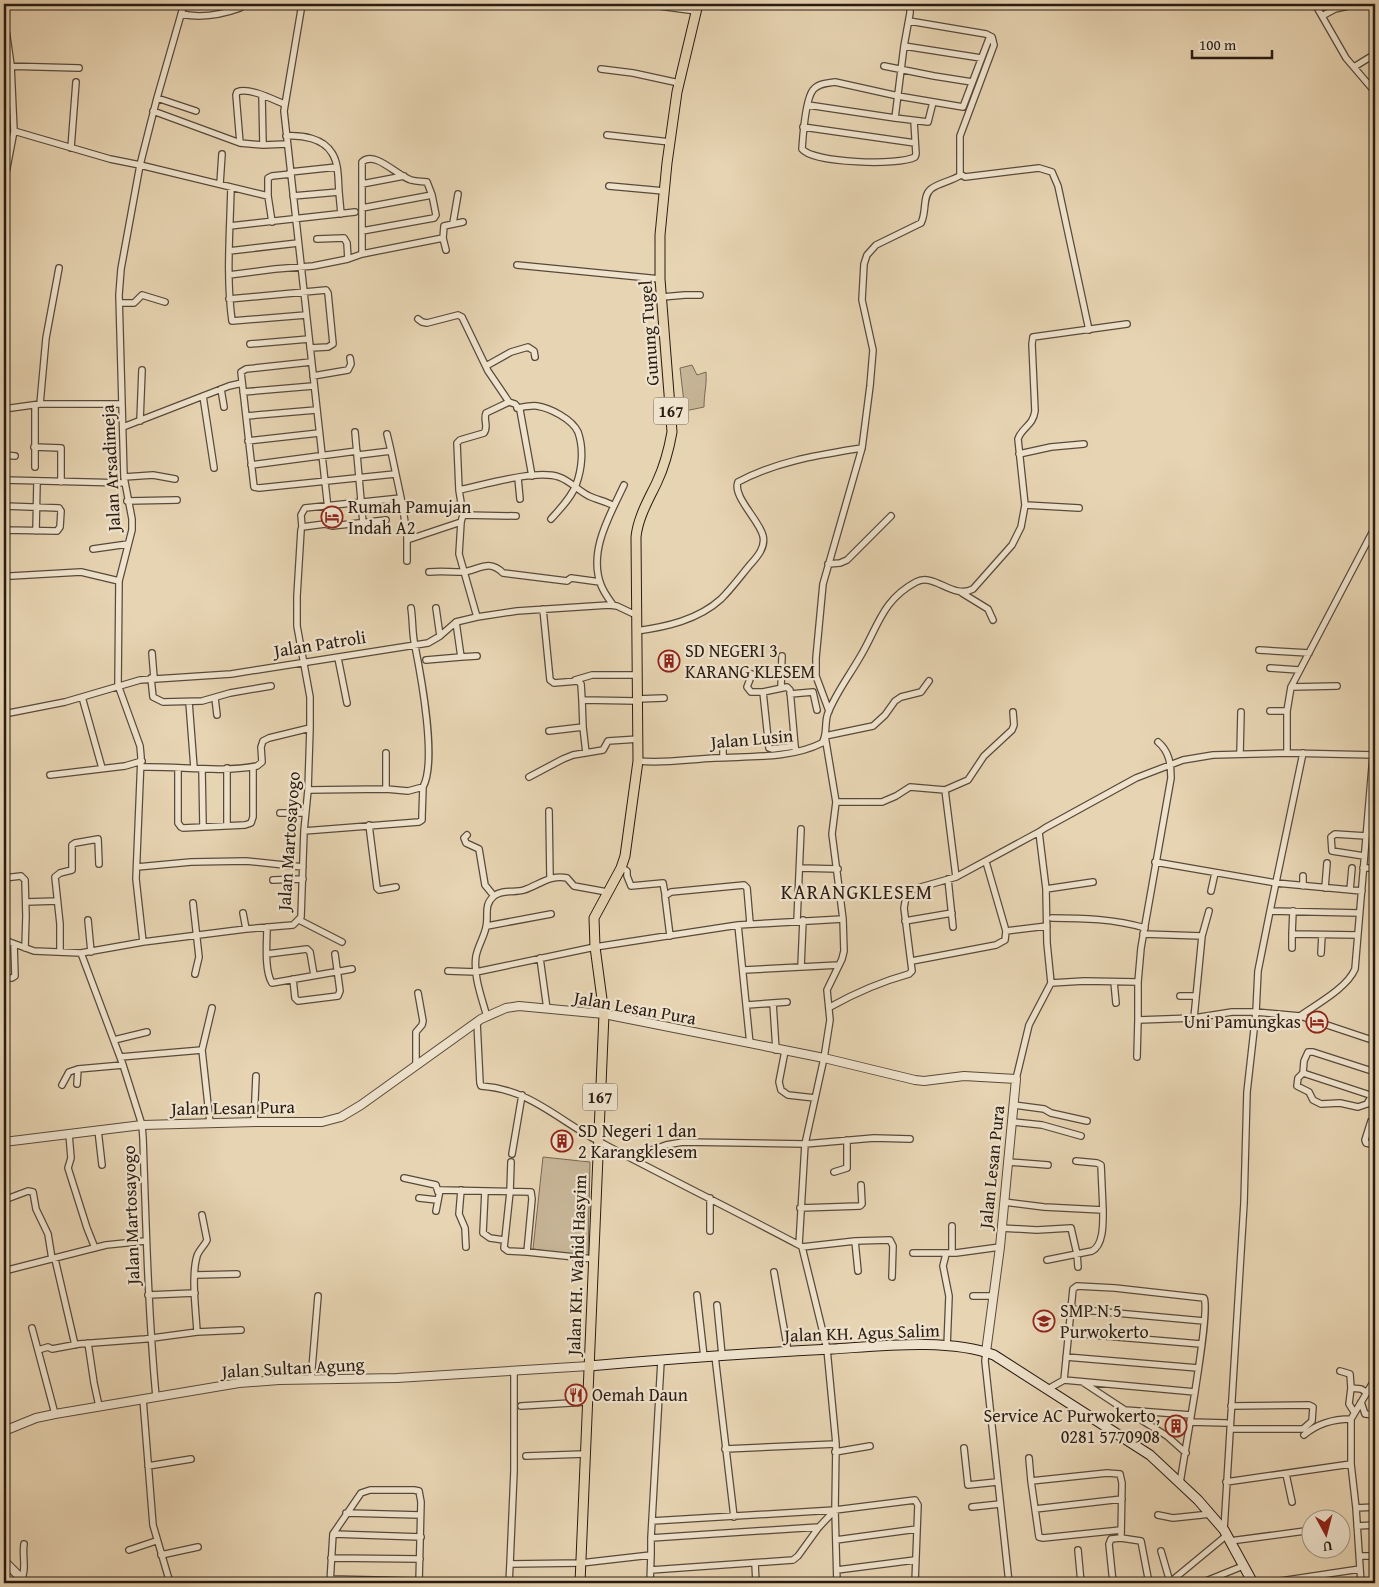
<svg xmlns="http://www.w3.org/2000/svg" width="1379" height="1587" viewBox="0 0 1379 1587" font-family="'Gentium Book Plus',serif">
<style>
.green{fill:#c7b597;stroke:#786855}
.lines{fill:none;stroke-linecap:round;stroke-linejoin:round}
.minor-casing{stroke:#584a3b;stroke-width:8}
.tertiary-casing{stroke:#584a3b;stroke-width:10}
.secondary-casing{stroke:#291c13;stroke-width:11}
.primary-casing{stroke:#291c13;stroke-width:11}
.minor{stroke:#efe3cd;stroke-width:5.5}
.tertiary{stroke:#efe3cd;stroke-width:8}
.secondary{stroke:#efe3cd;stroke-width:9}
.primary{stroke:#e7d4b2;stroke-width:9}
.labels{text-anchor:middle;stroke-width:4.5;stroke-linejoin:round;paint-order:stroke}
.shield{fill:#efe3cd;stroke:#64584b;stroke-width:1}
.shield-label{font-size:16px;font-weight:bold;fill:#291c13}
.street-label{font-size:18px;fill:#291c13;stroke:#efe3cd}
.poi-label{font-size:18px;fill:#291c13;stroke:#efe3cd;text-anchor:start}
.quarter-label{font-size:20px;letter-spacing:1px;fill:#291c13;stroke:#efe3cd}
</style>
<rect width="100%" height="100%" fill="#e7d4b2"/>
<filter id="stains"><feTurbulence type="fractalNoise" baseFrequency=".004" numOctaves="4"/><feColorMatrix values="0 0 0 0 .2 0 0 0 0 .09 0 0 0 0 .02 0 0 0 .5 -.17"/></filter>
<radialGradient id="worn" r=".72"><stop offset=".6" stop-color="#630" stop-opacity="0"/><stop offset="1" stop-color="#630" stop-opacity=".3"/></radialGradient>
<path class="green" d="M692,365L697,375L706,372C707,385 704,393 704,407L685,411L680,368Z
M543,1157L590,1162L588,1257L533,1249Z"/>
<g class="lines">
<g class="minor-casing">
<path id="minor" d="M184,4L157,98L140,165L268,196V178L272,176L291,174
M1315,4L1346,58L1375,92
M652,5L696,11
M181,14C200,18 221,15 240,8
M4,16L11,65L14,131L6,173L4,175
M1322,16L1335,9L1357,4
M909,21L986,34L992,37L994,45L960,136V174L965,177L1039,168L1052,172L1058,186L1089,330
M904,46L981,58
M4,66L79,68
M884,66L934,76L972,82
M1354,67L1375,54
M601,69L633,73L679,83
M262,95L263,145L287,144
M157,98L196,111
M808,105L895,118L904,46L910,13V9L906,4
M153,111L240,143
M895,118L928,122L933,102
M914,121L916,154L915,157C899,166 813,163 802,149C803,135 805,100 813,90C818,83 828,83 835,82L898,96L963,107L990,36
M803,127L915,143
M14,131L110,159L140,165L121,269L119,295L124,477L132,519V530L119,581L118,685L140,746L141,757L136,879L143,942
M607,135L670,142
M286,136C302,135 323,138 332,153C339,164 338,179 339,192
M263,145L240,143L236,95L237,92C249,87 272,99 284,104
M71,148L76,82
M290,172L337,167
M220,184L222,154
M362,184L404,176
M609,186L664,191
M231,187C230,232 226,277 232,321L306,315
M268,196L272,222
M293,196L339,192L341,214
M453,223L458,194
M230,226L355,212
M362,231L434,218L436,215L432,195L362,208
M443,238L446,250
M317,239L344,238L347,243L348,259
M229,251L298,243
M362,254V162C375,150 397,176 411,180C417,182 422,181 427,182L432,195
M517,265L660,279
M229,275L275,269L313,266L348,259L362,254L443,238L444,226L463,222
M662,297L685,295H700
M229,299L326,290L328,293L333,344L328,347L310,348
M120,303H134L142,295L165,302
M418,319L422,322L427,323L458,315L462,317L488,371L509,402L515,404L520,410L532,476
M250,344L309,339
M311,362L246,369L241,372L254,487L259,488L395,474
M486,366L511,352L528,347L534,351L535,357
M313,376L348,370L351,364L350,358
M221,389L224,407
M243,392L313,386
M203,396L214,468
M40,404L46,338L59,268
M517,408C523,407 531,405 537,406C550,408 572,419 578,432C584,449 582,469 576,485C571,498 560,509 551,519
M4,409L40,404H122
M246,416L316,410
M140,421L142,370
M123,427L229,386L242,383
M355,432L363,523
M387,434L391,451
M248,441L319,433
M34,447L61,448V482
M1019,454L1051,447L1084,444
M4,455L15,456
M251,465L357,451
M35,467V405
M124,477L153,475L175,479
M518,478L520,499
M4,480L125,483
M459,490L457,443L460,440L484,433C489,427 483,420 486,413L509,402
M401,498L407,534V561
M127,501L177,500
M1025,505L1079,508
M4,506L59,508L61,511L60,527L57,531L4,530V541
M463,515L516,516
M325,524L332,526L386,520
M302,527L301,515L305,508L401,498L391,451L358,455
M4,530L5,518
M36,531L37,482
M407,540L461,522
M93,549L128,544
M828,564L840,563L847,560L891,516
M429,572C440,571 450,572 462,572C478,571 488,558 503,573L567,581L571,578L600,582
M11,576L81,572L119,581
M962,593L988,609L993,620
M613,605C609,599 604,593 601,585C588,551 610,515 624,485
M436,608L440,636
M543,609L550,680L554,683L578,681L581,684L582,700
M477,617L459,554L461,522L463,515L459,490C484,485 536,469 559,477C571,481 578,491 589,496C597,500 606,501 614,506
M636,631C666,627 698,620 721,599C731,589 740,577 749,566C756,558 766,548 763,536C760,521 732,496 738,482C777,461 819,455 862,448
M1259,650L1309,653
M152,653L154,678
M461,657L477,656
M338,658L347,703
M426,660L461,657L456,622
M1270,668L1299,670
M752,674L747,687L751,692H763L769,748L772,749L795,746L796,751
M151,678L153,697L163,702L202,701L230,693L271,686
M575,680L592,675H636
M1291,687L1375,527
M781,688L782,656
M763,692L787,687L790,690L795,746
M790,694L813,692L817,710
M82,697L102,768
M215,698L217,715
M637,699L664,698
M189,702L194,768
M829,711L816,676V658L823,584L862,448L870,386L873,350L862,300L864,264L867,255L876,245L921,223C927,212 922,196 931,189C938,183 952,181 961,175
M1270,711H1287
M4,714L65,702L140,680L231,674L428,643L440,636L456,622L477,617L517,611L609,605L617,606L636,615
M583,727L586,753
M549,731L583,727L582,700L637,701
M723,745V757
M386,753V789
M1287,753V711L1291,687L1337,686
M1303,753L1270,911L1359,913
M1240,754L1241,712
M638,761C664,764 690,759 715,758C750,756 790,759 822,743C828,734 824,723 828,713C836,693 849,676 860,657C878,627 882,600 916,582C934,572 953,600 973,589L1012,545L1021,527L1025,505L1018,439C1022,427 1033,426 1035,411L1032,344L1033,337L1127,324
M142,767C180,766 219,773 257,766L262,762L261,747L263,741L269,738L310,728
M178,768V823L181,827L183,828L245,825L251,823L253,817V767
M227,768V825
M202,769L203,826
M50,775L125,766L142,761
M529,777L563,759L573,755L603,750L608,741L639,739
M308,790L386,789L408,791L423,787C437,762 421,676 415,646C412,634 413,620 411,608
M945,790L956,877
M836,802H882L896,796L910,787L945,790L968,780L984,756L1012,730L1014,725L1013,712
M549,811L550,878
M280,813H305
M369,825L377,888L379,890L396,887
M304,831L419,822L422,820V816L423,787
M467,835L464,838L466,843L479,849L485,885L494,896
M1364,856L1332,851L1331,837L1335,834L1366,836
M1155,862L1276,883L1362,891
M137,867L191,862L246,861L303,867
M621,867L627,871V876L631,886L663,883L665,894
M800,868L838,869
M1363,868H1375
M4,878L21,876L25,880L26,916L25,948
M948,879L953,927
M273,880L303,879
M1303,886V876
M1325,888L1327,863
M1046,889L1093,882
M1350,890L1352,868
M1211,891L1215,873
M900,893L956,877L1039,832
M26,902L57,901
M193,903L199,957L195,974
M1293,911L1292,934L1357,935
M243,913L246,929
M1052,918C1083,918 1115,919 1145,928
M88,920L91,952
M299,920L342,942
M797,921L801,829
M905,921L952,913
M738,925L750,1044
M487,926L551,914
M267,927C267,942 264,970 272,983L352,969
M1006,931L1047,926
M1143,934L1202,936L1209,911
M670,936L665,896L671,892L744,885L747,888L750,923
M4,940L34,951L81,953L123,1065L142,1125L143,1138C146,1224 148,1310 156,1397
M1292,948V934
M60,952V924L55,877L60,873L72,870V845L75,843L98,839L99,864
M81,953L143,942L246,929L293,925L301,917L304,831L308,790L310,728V697L297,626V596L301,530L302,527L325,524L329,521V518L284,111L302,4
M1321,953L1322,935
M267,954L307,949L310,952L314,975
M540,958L547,1009
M912,961L996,945L1005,940L1006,931L986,862
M801,967L803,920
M744,970L839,965
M448,971L476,972L595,947L738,925L843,919
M4,978H12L15,976L14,944
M293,979L295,998L298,1001L338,996L340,991L335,954
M1114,982L1116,1003
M1138,982L1141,948L1171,778C1171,764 1169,751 1158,742
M1051,983L1047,943L1046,889L1039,832L1045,828L1136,778L1183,760L1213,755L1287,753L1375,755
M1180,996H1196
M773,1003L776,1050
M747,1005L787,1002
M830,1007C855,993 880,982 909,974L912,971L904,908L907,891
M1300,1016C1317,1004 1347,988 1355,969L1373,755
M487,1017C482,998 473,976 476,956C478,946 484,937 486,927C489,916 483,905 494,896C502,889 515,893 524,890C539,885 551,874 567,878L574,886L607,892
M1194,1018L1202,936
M477,1022L480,1083L481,1086C530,1089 559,1121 600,1142C666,1177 733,1210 799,1245
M114,1040L147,1032
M202,1050L210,1123
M785,1051L779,1082L781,1090L788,1095L815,1098
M120,1057L202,1050L212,1008
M1137,1057L1138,1020
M416,1065V1032L422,1025L423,1021L418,993
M1375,1072L1313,1052H1308L1304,1061L1303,1073L1298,1078L1297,1086L1309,1092L1313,1100L1321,1104L1340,1103L1358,1107L1367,1104L1372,1095L1375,1082
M1303,1073L1373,1096
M1016,1079L1029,1025L1051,983L1084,981L1138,982V1020L1194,1018L1232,1012H1256L1300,1016L1375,1041
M77,1084L78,1069L123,1065
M62,1085L69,1072L78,1069
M1014,1105L1044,1109L1051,1113L1087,1121
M1375,1121H1371L1365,1140L1366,1143L1375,1145
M254,1122L256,1076
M1013,1122L1042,1125L1081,1136
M98,1130L102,1165
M69,1134L71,1158L68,1168L87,1228L95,1248
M512,1154L522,1095
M631,1157L666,1145L683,1142L805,1144L874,1138L910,1139
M1076,1161L1097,1163L1101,1165L1103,1210
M511,1162L510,1192L504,1248L508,1251L527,1252
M1008,1162L1048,1165
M834,1172L847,1168V1140
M404,1178L436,1185L438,1192
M461,1190L459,1214L465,1228L466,1247
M485,1191L483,1233L490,1238L504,1240
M419,1198L437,1200
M710,1198V1231
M4,1200L28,1191L33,1192L36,1209L48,1234L52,1259
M1004,1202L1044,1207L1103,1210C1103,1222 1104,1245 1092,1251L1047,1260
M800,1208L860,1206L862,1204L861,1185
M436,1211L440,1190L531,1192L532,1199L527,1252L594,1259
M952,1226V1253
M1001,1228L1037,1230L1071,1228L1077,1254L1078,1267
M855,1241L858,1271
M802,1247L855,1241L890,1240L893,1246L892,1277
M913,1253H956L1000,1247
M946,1254L943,1266L949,1296L947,1347
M55,1259L75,1345
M4,1271L106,1245L145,1241
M774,1272L788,1351
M196,1275L237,1274
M1077,1286L1115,1288L1204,1298C1209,1307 1197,1377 1195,1392L1064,1380L1073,1289Z
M148,1295L195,1293
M697,1295L704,1357
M973,1296H994
M717,1305L722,1355
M1072,1309L1204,1321
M32,1328L55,1414
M197,1332C196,1311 191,1276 197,1256C199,1250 205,1245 207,1240L202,1215
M1069,1333L1201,1344
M88,1343L94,1383L99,1406
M38,1350L48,1347L52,1349L79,1344L145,1339L197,1332L241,1330
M986,1352L985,1361L1009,1583
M715,1356L734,1517
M1066,1357L1198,1368
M1340,1371L1350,1374L1351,1388
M311,1380L318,1296
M1084,1383L1125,1410L1191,1415
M1048,1389L1064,1380
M143,1399L153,1525L170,1583
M1361,1402L1365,1414L1375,1415
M521,1406L587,1402
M1127,1411L1167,1436L1186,1453
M1354,1412L1349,1404L1351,1388L1361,1389L1366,1392
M1190,1422L1226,1423
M1230,1429H1303L1312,1421L1313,1407L1309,1405L1231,1406
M1304,1435C1318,1423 1333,1419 1351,1419
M964,1448L968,1485L997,1482
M725,1449L836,1444
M835,1452L870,1446
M526,1456L585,1454
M1029,1458L1031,1481
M148,1466L191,1459
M1286,1474L1292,1502
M1226,1482L1351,1464
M1180,1483L1195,1392
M972,1507L1000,1504
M1356,1508L1375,1507
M1035,1509L1122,1499
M346,1513L420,1515
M1158,1515L1173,1518L1211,1514
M652,1521L835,1510L915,1500L918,1505L915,1583
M1357,1526L1375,1525
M1224,1530L1244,1203L1247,1092L1256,1012L1258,971L1270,911
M333,1534L421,1537
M651,1538L661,1361
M1121,1538L1141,1541L1149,1583
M836,1540L917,1529
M1230,1541L1305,1531
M129,1550L156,1541
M1078,1550L1081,1583
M1161,1551L1170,1582
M161,1555L198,1547
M651,1555V1538L819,1527
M1359,1556H1375
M331,1558L420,1559
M755,1563L756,1583
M510,1564L514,1471V1371
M651,1570L793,1560L798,1556L819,1527L835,1510
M837,1570L915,1560
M330,1579L420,1581
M21,1581C27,1569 22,1557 24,1544
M330,1583L333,1534L361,1493L370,1490H414L419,1491L421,1502L419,1583
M509,1583L510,1564L581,1563L651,1555L650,1583
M837,1583L835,1510L836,1444L827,1349L802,1247L799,1245L805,1144L824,1058L830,1020L827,990L842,959L844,951L843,919L832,834L836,802L825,736L873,726L885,715L895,701L901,697L921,692L929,681
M1113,1583L1109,1544L1111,1539L1121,1538L1122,1483L1120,1474L1107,1473L1031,1481L1039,1537L1043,1538L1121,1530
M1169,1583L1227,1535
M1201,1583L1243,1566
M1267,1583L1360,1569
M1361,1583L1356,1508L1351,1464V1419L1375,1379"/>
</g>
<g class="tertiary-casing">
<path id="tertiary" d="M4,1142L142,1125L256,1122H322L341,1117L361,1105L481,1019L506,1008L519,1006L604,1014L824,1058L915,1080L924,1081L964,1076L1016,1079L1000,1247L986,1352
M4,1431L36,1418L55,1414L239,1383L279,1380L397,1378L589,1366
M4,1561L18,1575L22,1583"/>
</g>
<g class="secondary-casing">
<path id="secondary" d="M589,1366C670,1359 751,1353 832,1349C880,1346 949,1338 994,1355L1150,1455L1198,1500L1224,1530L1253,1583"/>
</g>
<g class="primary-casing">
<path id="primary" d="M580,1583L604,1014L595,947L594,918L621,868L625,856L638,761L636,537C638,517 649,499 657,482C664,467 669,449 672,432L660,279V235L667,163L677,92L698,4"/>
</g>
<use href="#minor" class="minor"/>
<use href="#tertiary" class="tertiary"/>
<use href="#secondary" class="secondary"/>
<use href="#primary" class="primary"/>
</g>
<defs>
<g id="hotel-ring" transform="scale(1.125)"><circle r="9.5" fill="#efe3cd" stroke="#8f2418" stroke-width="1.5"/><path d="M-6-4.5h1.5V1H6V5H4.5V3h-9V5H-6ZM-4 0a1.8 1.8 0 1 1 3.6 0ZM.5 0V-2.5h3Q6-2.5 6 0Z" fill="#8f2418"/></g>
<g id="building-ring" transform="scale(1.125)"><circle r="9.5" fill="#efe3cd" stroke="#8f2418" stroke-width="1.5"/><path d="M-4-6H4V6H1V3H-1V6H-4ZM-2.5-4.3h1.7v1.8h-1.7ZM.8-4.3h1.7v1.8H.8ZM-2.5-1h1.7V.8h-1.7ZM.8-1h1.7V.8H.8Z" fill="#8f2418"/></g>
<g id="school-ring" transform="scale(1.125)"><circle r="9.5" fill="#efe3cd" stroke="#8f2418" stroke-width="1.5"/><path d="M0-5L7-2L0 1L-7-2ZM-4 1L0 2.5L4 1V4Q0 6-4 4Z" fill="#8f2418"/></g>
<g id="restaurant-ring" transform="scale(1.125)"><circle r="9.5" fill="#efe3cd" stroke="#8f2418" stroke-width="1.5"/><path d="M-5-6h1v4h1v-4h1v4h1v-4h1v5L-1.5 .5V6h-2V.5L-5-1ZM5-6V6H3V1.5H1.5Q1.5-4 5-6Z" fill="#8f2418"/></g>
</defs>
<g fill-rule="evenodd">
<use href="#hotel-ring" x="332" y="517"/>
<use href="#building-ring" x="669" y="661"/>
<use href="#hotel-ring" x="1317" y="1022"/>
<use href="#building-ring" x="562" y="1141"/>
<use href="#school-ring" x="1044" y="1321"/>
<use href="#restaurant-ring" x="576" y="1395"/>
<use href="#building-ring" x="1176" y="1426"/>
</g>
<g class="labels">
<g class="shield">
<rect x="653.5" y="397.5" width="35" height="27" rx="4"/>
<rect x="582.5" y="1083.5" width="35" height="27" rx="4"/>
</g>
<g class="shield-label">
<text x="671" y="417">167</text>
<text x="600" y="1103">167</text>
</g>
<g class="street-label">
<text transform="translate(649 333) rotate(-94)" y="6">Gunung Tugel</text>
<text transform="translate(111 468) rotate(-93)" y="6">Jalan Arsadimeja</text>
<text transform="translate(320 644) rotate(-9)" y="6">Jalan Patroli</text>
<text transform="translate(752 739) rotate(-5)" y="6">Jalan Lusin</text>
<text transform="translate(289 841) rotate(-86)" y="6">Jalan Martosayogo</text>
<text transform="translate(635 1008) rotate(10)" y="6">Jalan Lesan Pura</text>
<text transform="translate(233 1108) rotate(-1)" y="6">Jalan Lesan Pura</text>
<text transform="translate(992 1167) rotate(-84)" y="6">Jalan Lesan Pura</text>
<text transform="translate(131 1215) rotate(-92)" y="6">Jalan Martosayogo</text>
<text transform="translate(577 1265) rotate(-88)" y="6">Jalan KH. Wahid Hasyim</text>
<text transform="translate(862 1333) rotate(-2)" y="6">Jalan KH. Agus Salim</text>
<text transform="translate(293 1368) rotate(-3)" y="6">Jalan Sultan Agung</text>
</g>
<g class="poi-label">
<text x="348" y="513">Rumah Pamujan<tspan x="348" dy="21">Indah A2</tspan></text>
<text x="685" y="657">SD NEGERI 3<tspan x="685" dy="21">KARANG KLESEM</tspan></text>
<text x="1301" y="1028" text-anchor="end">Uni Pamungkas</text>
<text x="578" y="1137">SD Negeri 1 dan<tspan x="578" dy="21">2 Karangklesem</tspan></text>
<text x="1060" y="1317">SMP N 5<tspan x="1060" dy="21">Purwokerto</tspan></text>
<text x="592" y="1401">Oemah Daun</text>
<text x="1160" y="1422" text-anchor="end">Service AC Purwokerto,<tspan x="1160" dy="21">0281 5770908</tspan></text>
</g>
<g class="quarter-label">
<text x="857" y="899">KARANGKLESEM</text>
</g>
</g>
<rect width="1379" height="1587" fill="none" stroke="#e7d4b2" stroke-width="20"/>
<rect x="5" y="5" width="1369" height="1577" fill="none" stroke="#291c13" stroke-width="2.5"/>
<rect x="10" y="10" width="1359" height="1567" fill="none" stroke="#291c13"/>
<g transform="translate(1326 1534) rotate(173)"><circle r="24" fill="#efe3cd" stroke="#a09383"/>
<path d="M0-4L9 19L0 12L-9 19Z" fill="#8f2418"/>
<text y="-8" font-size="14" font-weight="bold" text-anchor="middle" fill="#291c13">U</text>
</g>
<path d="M1192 50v8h80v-8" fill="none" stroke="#291c13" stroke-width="2.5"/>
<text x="1199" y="50" font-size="15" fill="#291c13" stroke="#efe3cd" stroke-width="4" paint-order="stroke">100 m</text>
<rect width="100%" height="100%" filter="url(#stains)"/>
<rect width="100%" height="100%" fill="url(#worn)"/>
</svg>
